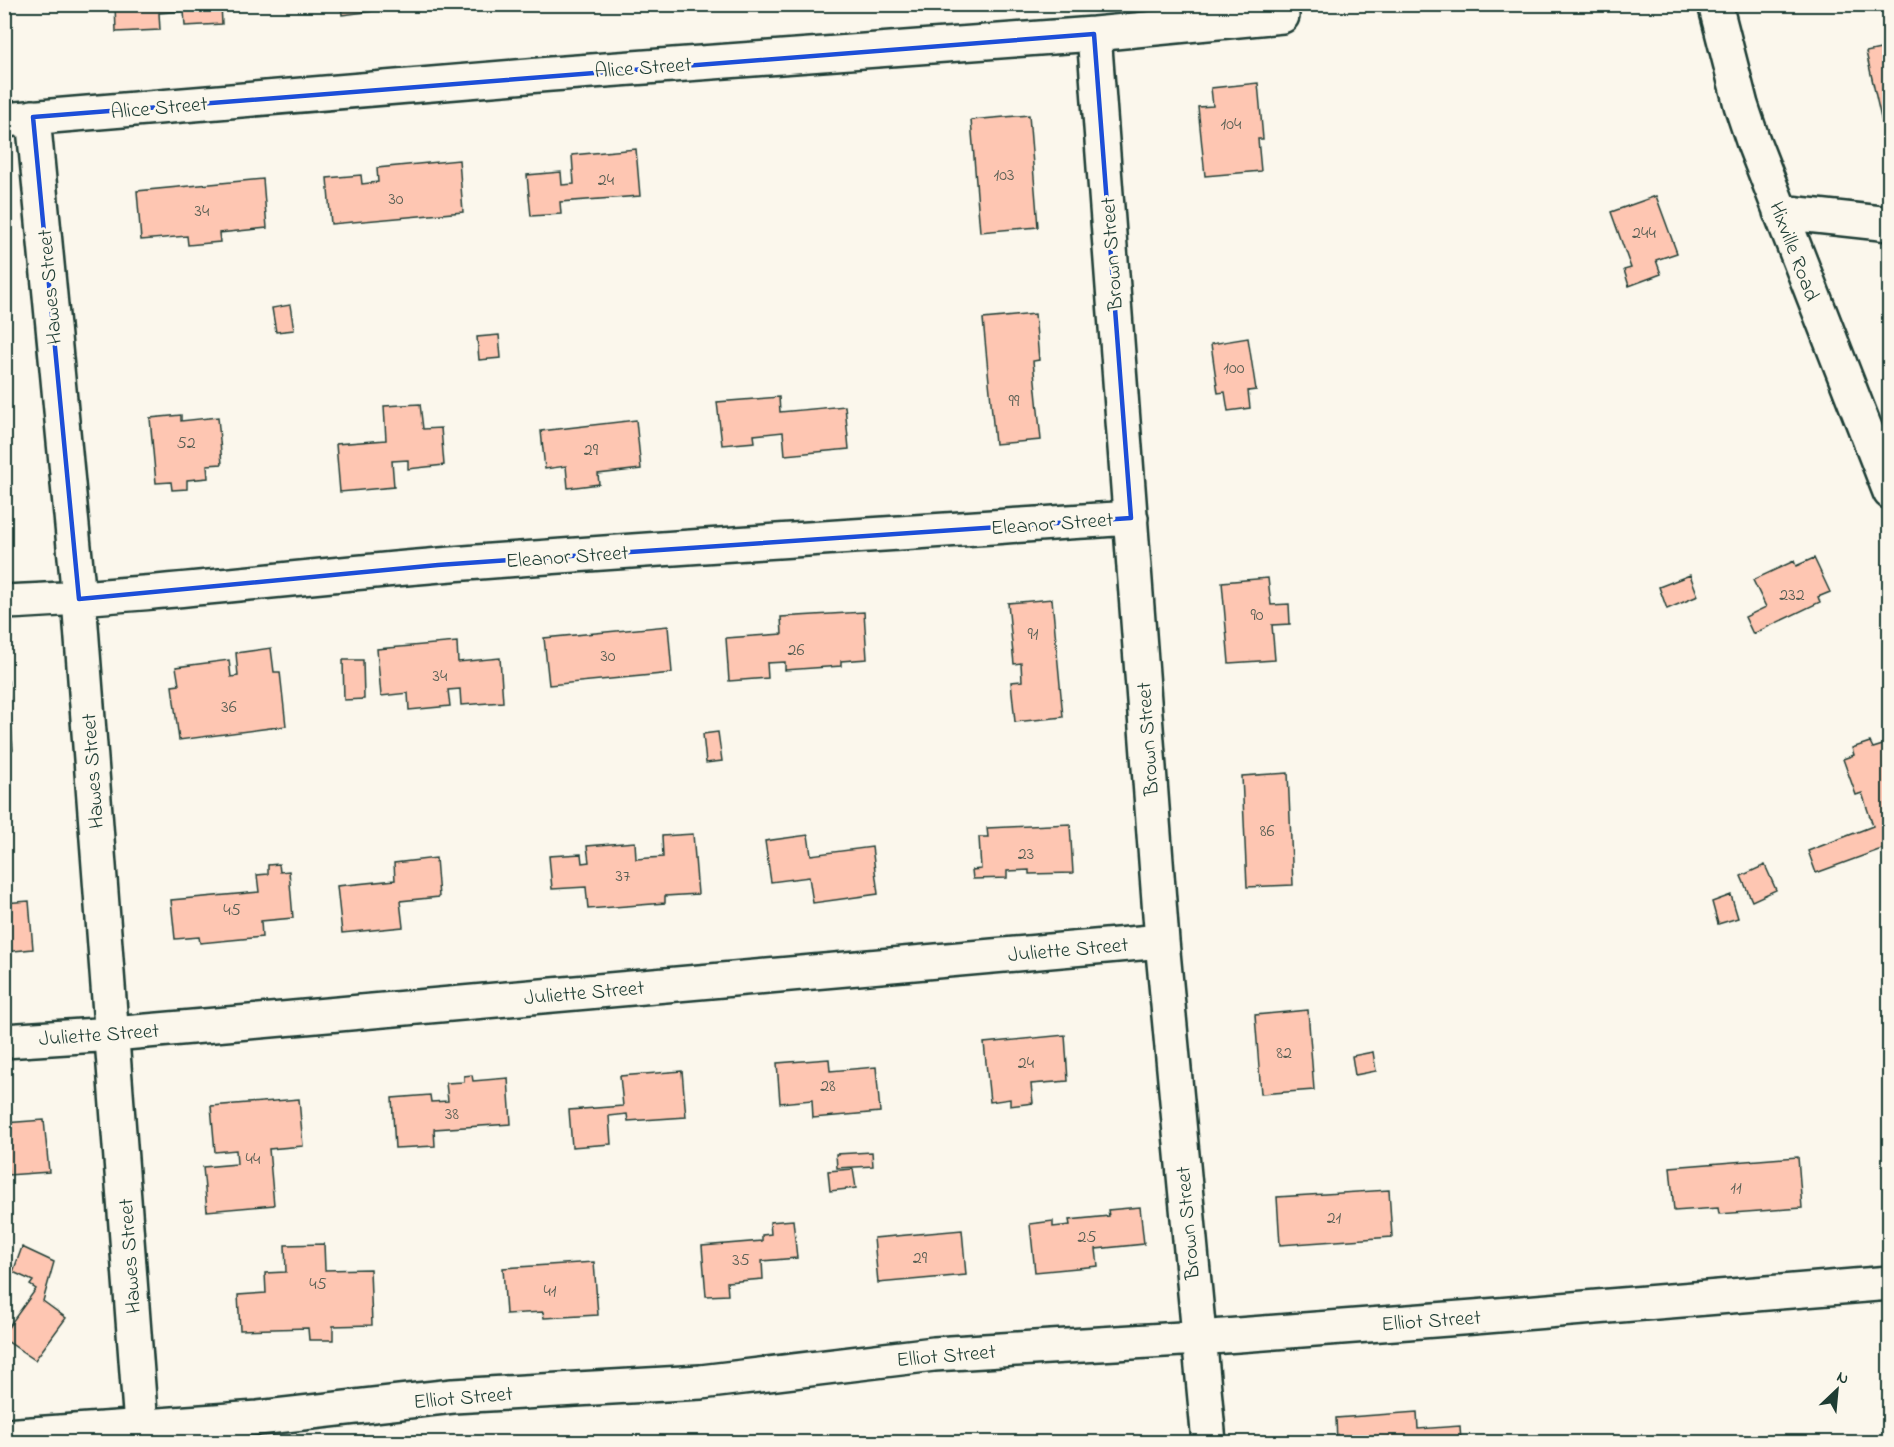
<svg xmlns="http://www.w3.org/2000/svg" width="1894" height="1447" viewBox="0 0 1894 1447" font-family="'Indie Flower',sans-serif">
<style>
.building{fill:#fec6b2;stroke:#1f3d34;stroke-width:1.5}
.lines{fill:none;stroke-linecap:round;stroke-linejoin:round}
.minor-casing{stroke:#1f3d34;stroke-width:38}
.minor{stroke:#fbf7ec;stroke-width:33}
.marked{fill:none;stroke:#1d4ed8;stroke-width:4.5;stroke-linejoin:round}
.labels{text-anchor:middle;stroke-width:5;stroke-linejoin:round;paint-order:stroke}
.number-label{font-size:18px;fill:#575f54}
.street-label{font-size:21px;fill:#1f3d34;stroke:#fbf7ec}
</style>
<rect width="100%" height="100%" fill="#fbf7ec"/>
<filter id="ink" filterUnits="userSpaceOnUse"><feTurbulence type="fractalNoise" baseFrequency=".0167" numOctaves="2"/><feDisplacementMap in="SourceGraphic" scale="12" xChannelSelector="R" yChannelSelector="G"/><feConvolveMatrix kernelMatrix="1 2 1 2 8 2 1 2 1" color-interpolation-filters="sRGB"/></filter>
<g filter="url(#ink)">
<path class="building" d="M115,4H221L222,24L185,26L184,11L159,13L160,30L116,32Z
M341,4H433L342,15Z
M1890,47V135L1885,136L1866,52Z
M1258,83L1263,139H1258L1261,171L1205,176L1198,107L1213,106L1211,88Z
M1029,115L1038,227L980,232L971,120Z
M636,149L640,196L560,202L561,214L531,216L527,175L561,172L562,185L574,184L572,155Z
M459,160L463,212L331,224L327,178L361,175L362,184L378,182L377,168Z
M263,179L267,228L219,233L220,242L188,245L187,236L141,240L137,191Z
M1656,196L1677,253L1656,260L1661,274L1629,286L1624,270L1631,268L1611,212Z
M290,305L294,330L276,332L272,308Z
M1035,314L1039,360L1033,361L1041,440L995,444L983,319Z
M499,335L501,358L479,360L477,337Z
M1248,338L1256,390L1248,391L1250,408L1228,411L1225,392L1218,393L1211,344Z
M779,397L780,412L845,406L849,449L785,455L783,432L754,435L755,442L722,445L717,402Z
M420,404L423,429L441,428L444,465L408,469V460L392,461L394,487L340,492L336,444L386,440L384,406Z
M181,415V421L218,417L222,464L207,465L208,478L187,480V489L172,490L171,482L156,483L150,418Z
M636,420L641,469L598,474L599,484L568,488L566,466L545,469L541,431Z
M1814,558L1830,592L1818,597L1820,602L1753,634L1745,617L1766,607L1753,580L1794,561L1796,566Z
M1690,575L1698,596L1667,609L1659,587Z
M1268,578L1271,605L1289,604L1290,624L1272,625L1275,660L1229,663L1222,582Z
M1052,599L1063,717L1015,722L1011,682L1022,681L1021,663L1014,664L1008,603Z
M864,612L867,659L841,661V666L785,670V662L767,663L768,678L729,681L726,638L782,634L781,617Z
M668,626L672,673L549,685L544,638Z
M457,642L458,662L500,658L503,702L461,705L460,689L448,690L450,706L409,710L408,693L381,696L377,649Z
M271,648L274,672H280L286,726L179,740L172,686L179,685L176,667L229,660L231,677L238,676L236,653Z
M343,660H363L364,699L344,700Z
M4,681H8L13,750L4,751Z
M718,732L722,761L706,763L703,734Z
M1870,742L1873,748L1886,744L1890,755V846L1816,873L1808,851L1873,826L1862,793L1856,795L1843,759L1854,755L1852,748Z
M1288,773L1293,885L1247,887L1242,776Z
M1070,824L1073,873L1029,874V870L1007,871V878L973,879L972,870L981,869L979,837H988L987,828Z
M693,834L698,894L665,896V903L588,909L586,887L552,889L549,856L581,854L582,863L589,862L587,846L635,842L636,859L663,857L662,836Z
M808,835L811,855L872,847L878,894L813,903L809,877L771,882L765,841Z
M436,858L439,897L400,901L403,927L342,933L337,886L395,880L394,863Z
M279,864L280,872L289,871L293,918L261,921L262,937L200,943L199,937L175,939L171,900L259,892L257,875L268,874V865Z
M1765,865L1776,890L1752,901L1741,876Z
M1731,895L1738,918L1718,924L1712,902Z
M29,901L33,949L4,952V903Z
M1308,1010L1314,1090L1261,1094L1255,1015Z
M1065,1035L1068,1081L1031,1084L1033,1103L1010,1106V1099L990,1102L984,1043Z
M1373,1052L1376,1071L1355,1075L1352,1056Z
M829,1059L830,1071L876,1067L880,1112L813,1118L812,1100L780,1103L777,1063Z
M682,1071L686,1117L628,1121L627,1114L609,1116L611,1144L572,1147L569,1110L623,1106L620,1076Z
M472,1075L473,1081L508,1078L511,1124L434,1129L435,1146L395,1148L392,1098L430,1095L431,1102L448,1101L446,1083L464,1082V1076Z
M299,1099L303,1146L269,1149L274,1205L207,1211L203,1167L237,1164L236,1150L215,1152L211,1106Z
M44,1120L49,1172L8,1175L4,1123Z
M872,1152L873,1166L837,1168L836,1154Z
M1798,1157L1802,1208L1719,1214L1718,1208L1674,1211L1670,1167Z
M853,1169L856,1188L830,1191L828,1171Z
M1389,1190L1392,1237L1280,1245L1277,1197Z
M1140,1207L1144,1244L1096,1249L1098,1266L1035,1272L1030,1224L1053,1221V1227L1070,1225L1069,1220L1109,1216L1108,1210Z
M793,1220L797,1258L762,1261L763,1279L727,1282L728,1295L706,1296L702,1246L762,1241V1235L771,1234L770,1222Z
M962,1230L966,1275L878,1283L874,1238Z
M324,1244L325,1270L370,1269L372,1325L333,1326V1340H309L308,1328L240,1330L238,1295L266,1293L265,1273L286,1272L285,1245Z
M22,1247L54,1262L43,1301L66,1318L35,1360L4,1339V1333L36,1289L30,1285L33,1281L13,1272Z
M594,1262L598,1315L544,1318L543,1312L506,1314L503,1268Z
M1417,1412L1418,1429L1460,1426L1461,1442H1337L1336,1418Z"/>
<g class="lines">
<g class="minor-casing">
<path id="minor" d="M1715,4L1741,105L1753,141L1890,492
M1094,34L1162,941L1209,1442
M33,117L79,599L141,1426
M4,120L551,74L1094,34L1282,16
M1780,212L1890,224
M4,602C150,596 295,577 440,565C670,547 900,533 1131,518
M4,1041L113,1034L1162,941
M4,1436L258,1418L453,1396L701,1382L934,1354L1198,1338L1474,1317L1890,1283"/>
</g>
<use href="#minor" class="minor"/>
</g>
</g>
<path class="marked" d="M1094,34L1131,518L438,565L79,599L33,117Z"/>
<g class="labels">
<g class="number-label">
<text x="1231" y="129">104</text>
<text x="1004" y="180">103</text>
<text x="606" y="185">24</text>
<text x="396" y="204">30</text>
<text x="202" y="216">34</text>
<text x="1644" y="238">244</text>
<text x="1234" y="373">100</text>
<text x="1014" y="406">99</text>
<text x="186" y="448">52</text>
<text x="591" y="455">29</text>
<text x="1792" y="600">232</text>
<text x="1257" y="620">90</text>
<text x="1033" y="639">91</text>
<text x="796" y="655">26</text>
<text x="608" y="661">30</text>
<text x="440" y="681">34</text>
<text x="229" y="712">36</text>
<text x="1267" y="836">86</text>
<text x="1026" y="859">23</text>
<text x="623" y="881">37</text>
<text x="232" y="915">45</text>
<text x="1284" y="1058">82</text>
<text x="1026" y="1068">24</text>
<text x="828" y="1091">28</text>
<text x="452" y="1119">38</text>
<text x="253" y="1164">44</text>
<text x="1736" y="1193">11</text>
<text x="1334" y="1223">21</text>
<text x="1087" y="1242">25</text>
<text x="920" y="1263">29</text>
<text x="741" y="1265">35</text>
<text x="318" y="1289">45</text>
<text x="550" y="1296">41</text>
</g>
<g class="street-label">
<text transform="translate(643 67) rotate(-4)" y="7">Alice Street</text>
<text transform="translate(159 107) rotate(-5)" y="7">Alice Street</text>
<text transform="translate(1795 251) rotate(69)" y="7">Hixville Road</text>
<text transform="translate(1111 254) rotate(-94)" y="7">Brown Street</text>
<text transform="translate(49 287) rotate(-95)" y="7">Hawes Street</text>
<text transform="translate(1052 523) rotate(-4)" y="7">Eleanor Street</text>
<text transform="translate(567 556) rotate(-4)" y="7">Eleanor Street</text>
<text transform="translate(1147 739) rotate(-94)" y="7">Brown Street</text>
<text transform="translate(92 771) rotate(-94)" y="7">Hawes Street</text>
<text transform="translate(1068 949) rotate(-5)" y="7">Juliette Street</text>
<text transform="translate(584 992) rotate(-5)" y="7">Juliette Street</text>
<text transform="translate(99 1034) rotate(-4)" y="7">Juliette Street</text>
<text transform="translate(1187 1223) rotate(-95)" y="7">Brown Street</text>
<text transform="translate(129 1256) rotate(-94)" y="7">Hawes Street</text>
<text transform="translate(1431 1320) rotate(-4)" y="7">Elliot Street</text>
<text transform="translate(946 1355) rotate(-5)" y="7">Elliot Street</text>
<text transform="translate(463 1397) rotate(-5)" y="7">Elliot Street</text>
</g>
</g>
<rect width="1894" height="1447" fill="none" stroke="#fbf7ec" stroke-width="24"/>
<rect x="12" y="12" width="1870" height="1423" fill="none" stroke="#1f3d34" stroke-width="2" filter="url(#ink)"/>
<g transform="translate(1837 1390) rotate(26)" stroke="#fbf7ec" stroke-width="4.5" paint-order="stroke">
<path d="M0-4.5L10 22L0 15L-10 22Z" fill="#1f3d34"/>
<text y="-9" font-size="16" font-weight="bold" text-anchor="middle" fill="#1f3d34">N</text>
</g>
</svg>
